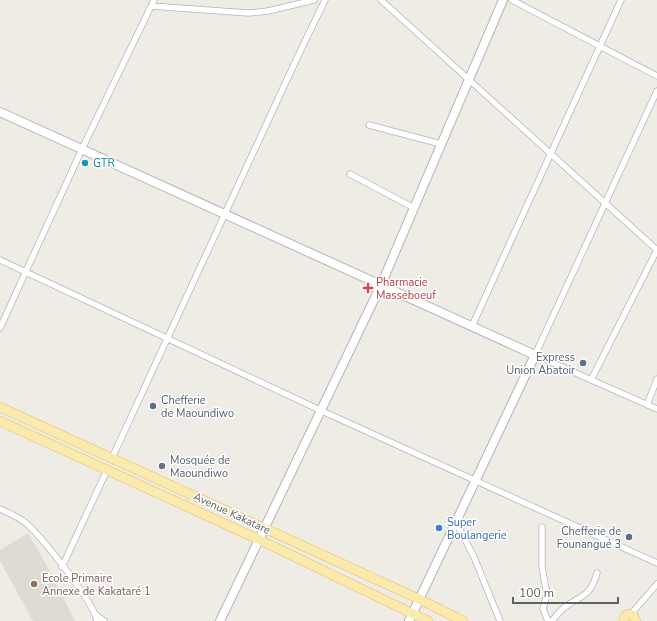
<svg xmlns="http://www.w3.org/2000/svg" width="657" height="621" viewBox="0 0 657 621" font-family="'Nunito Sans',sans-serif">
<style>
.education{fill:#dedbd3}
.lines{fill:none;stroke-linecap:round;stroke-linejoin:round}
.street-casing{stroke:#b2b5b9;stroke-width:7}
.secondary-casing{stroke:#b1b4b9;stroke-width:10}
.primary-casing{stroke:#e8be64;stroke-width:10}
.street{stroke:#fff;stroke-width:5.5}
.secondary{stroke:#fff;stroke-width:8}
.primary{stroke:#faeaae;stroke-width:9}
.culture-dot{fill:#0f9aa8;stroke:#fff;stroke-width:1.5}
.health-dot{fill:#e0444e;stroke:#fff;stroke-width:1.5}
.service-dot{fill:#5c6f8a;stroke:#fff;stroke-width:1.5}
.worship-dot{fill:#6b7280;stroke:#fff;stroke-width:1.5}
.shop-dot{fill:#3f7fe0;stroke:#fff;stroke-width:1.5}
.education-dot{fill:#8d6e63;stroke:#fff;stroke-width:1.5}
.labels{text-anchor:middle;stroke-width:3;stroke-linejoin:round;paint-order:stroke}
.culture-label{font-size:11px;fill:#0d838f;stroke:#fff;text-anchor:start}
.health-label{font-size:11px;fill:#be3a42;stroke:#fff;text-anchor:start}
.service-label{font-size:11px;fill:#4e5e75;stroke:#fff;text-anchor:end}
.worship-label{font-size:11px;fill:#5b616d;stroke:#fff;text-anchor:start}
.street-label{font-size:11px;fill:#5d6064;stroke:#fff}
.shop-label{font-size:11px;fill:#366cbe;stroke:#fff;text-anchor:start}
.education-label{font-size:11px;fill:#785e54;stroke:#fff;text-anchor:start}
</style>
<rect width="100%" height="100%" fill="#eeece5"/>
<path class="education" d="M28,533L47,566L75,621H33L0,561V550Z"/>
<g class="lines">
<g class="street-casing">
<path id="street" d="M381,0L657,250
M512,0L657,76
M151,6L248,13L268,11L314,0
M657,91L535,355L657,409
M369,125L441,144
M350,174L414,208
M0,260L322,411L657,563
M472,326L621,0
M0,328L82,149L154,0
M591,380L657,250
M647,405L657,379
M112,458L297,58L325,0
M0,509C9,513 19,517 27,524C43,539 94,602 97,621
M456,522L474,557L500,621
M542,527V567L547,594L543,609L548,621
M62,567L107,470
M631,614L657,584
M96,615L104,621
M552,621C556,616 560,611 565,607C583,594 590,597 597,573"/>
</g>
<g class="secondary-casing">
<path id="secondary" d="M0,112L535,355L409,621
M220,621L381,285L503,0"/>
</g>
<g class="primary-casing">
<path id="primary" d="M0,407L419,599L463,621
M0,421L260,540L428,621
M623,621L625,616L629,614L633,615L636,621"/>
</g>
<use href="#street" class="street"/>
<use href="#secondary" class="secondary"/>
<use href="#primary" class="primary"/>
</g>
<circle class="culture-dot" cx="85" cy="163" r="4"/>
<path class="health-dot" d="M366 282h4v4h4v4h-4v4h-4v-4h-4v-4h4z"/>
<g class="service-dot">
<circle cx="583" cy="363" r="4"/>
<circle cx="153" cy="406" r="4"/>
<circle cx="629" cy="537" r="4"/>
</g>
<circle class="worship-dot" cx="162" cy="466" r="4"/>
<circle class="shop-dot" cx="439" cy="528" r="4"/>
<circle class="education-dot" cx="34" cy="584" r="4"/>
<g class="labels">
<g class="culture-label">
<text x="93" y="167">GTR</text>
</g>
<g class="health-label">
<text x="376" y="286">Pharmacie<tspan x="376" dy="13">Masseboeuf</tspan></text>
</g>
<g class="service-label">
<text x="575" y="361">Express<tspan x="575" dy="13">Union Abatoir</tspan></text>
<text x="161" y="404" text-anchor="start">Chefferie<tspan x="161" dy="13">de Maoundiwo</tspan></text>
<text x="621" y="535">Chefferie de<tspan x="621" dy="13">Founangué 3</tspan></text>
</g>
<g class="worship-label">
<text x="170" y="464">Mosquée de<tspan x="170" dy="13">Maoundiwo</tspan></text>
</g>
<g class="street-label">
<text transform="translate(232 513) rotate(25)" y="4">Avenue Kakatare</text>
</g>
<g class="shop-label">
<text x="447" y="526">Super<tspan x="447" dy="13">Boulangerie</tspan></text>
</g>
<g class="education-label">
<text x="42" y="582">Ecole Primaire<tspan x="42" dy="13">Annexe de Kakataré 1</tspan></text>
</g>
</g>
<path d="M513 597v6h105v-6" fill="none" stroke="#5d6064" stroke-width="2"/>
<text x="519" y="597" font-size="12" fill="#5d6064" stroke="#ffffff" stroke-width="3" paint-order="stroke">100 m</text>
</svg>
